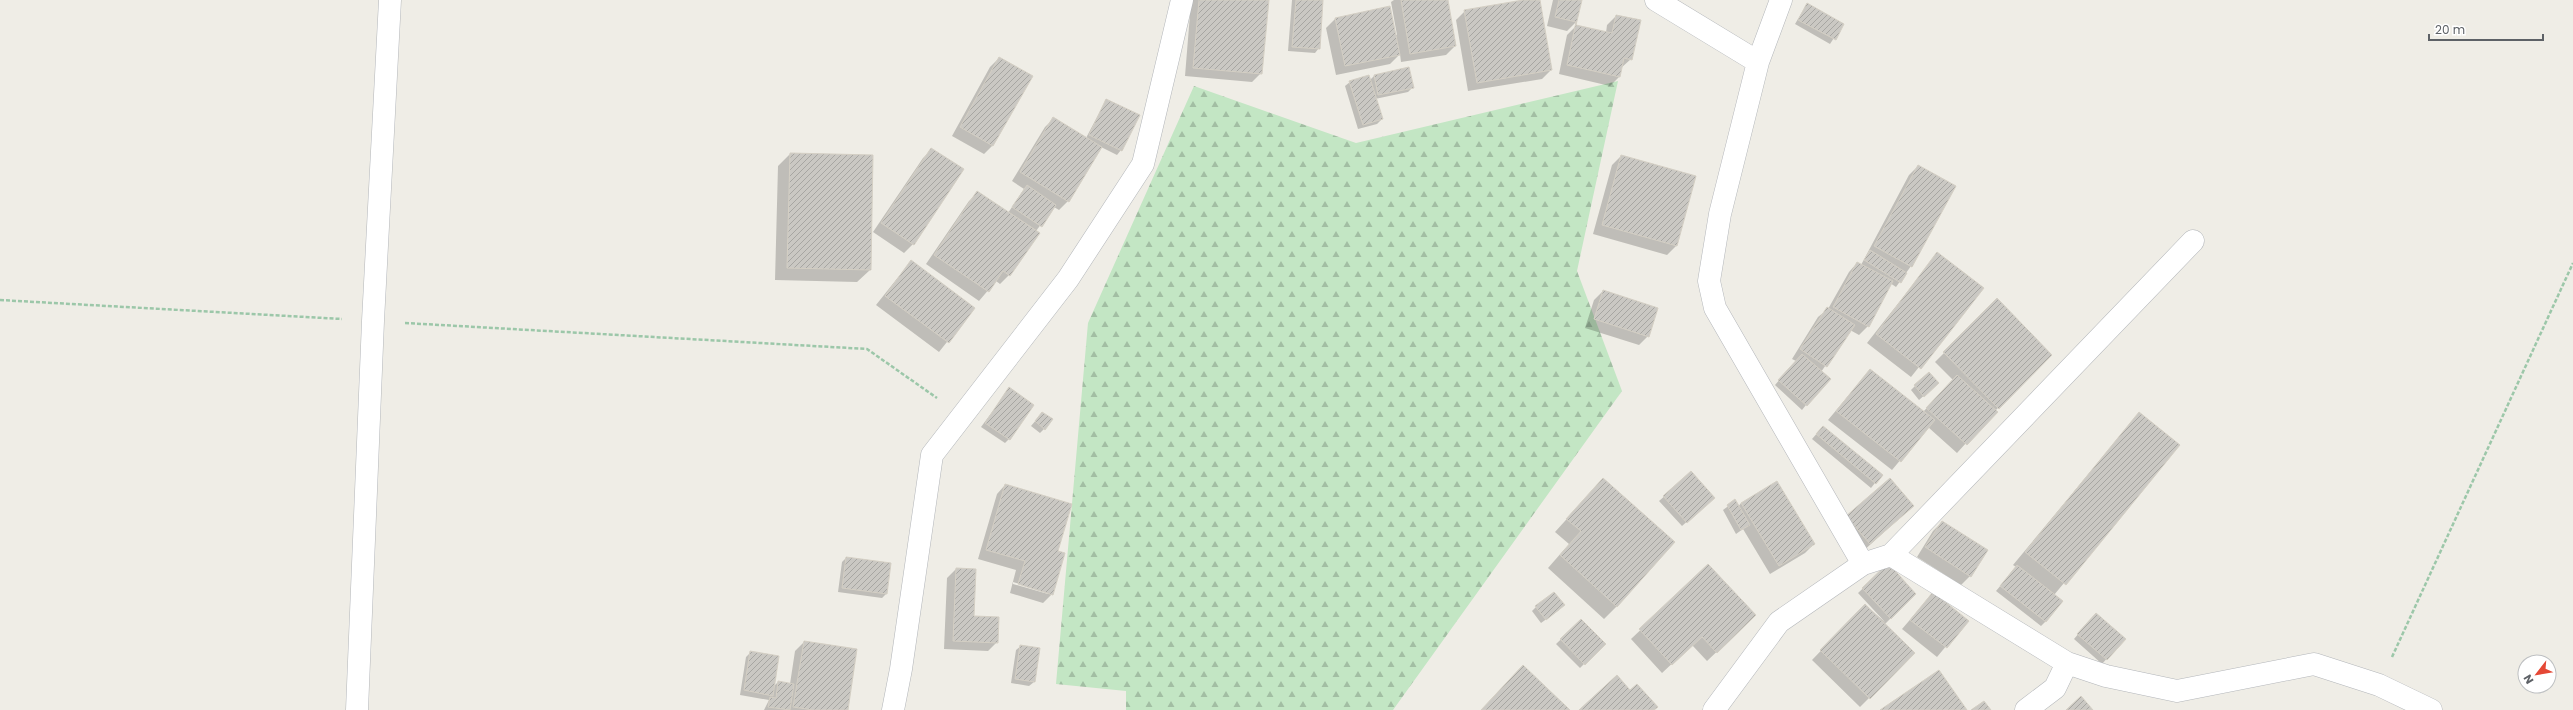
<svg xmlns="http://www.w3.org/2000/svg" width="2573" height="710" viewBox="0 0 2573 710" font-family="Poppins,sans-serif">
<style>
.forest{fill:url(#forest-firs)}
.shadow{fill:#0003;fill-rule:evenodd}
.building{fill:url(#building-hatch);stroke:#d4cfc4}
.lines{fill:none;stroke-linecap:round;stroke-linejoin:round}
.minor-casing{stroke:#b3b6ba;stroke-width:23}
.path{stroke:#9cc7a9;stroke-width:2.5;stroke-dasharray:4 2;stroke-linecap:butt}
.minor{stroke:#fff;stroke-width:22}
</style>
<defs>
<pattern id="forest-firs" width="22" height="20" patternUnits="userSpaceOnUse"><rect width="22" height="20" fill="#c3e6c4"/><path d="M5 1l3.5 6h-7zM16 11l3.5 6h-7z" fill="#a2bea3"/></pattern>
<pattern id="building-hatch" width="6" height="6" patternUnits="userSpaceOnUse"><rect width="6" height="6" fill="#cac8c3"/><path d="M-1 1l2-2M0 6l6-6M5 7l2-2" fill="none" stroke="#a7a6a2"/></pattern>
</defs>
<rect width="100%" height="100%" fill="#efede6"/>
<path class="forest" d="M1618,81L1577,271L1622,391L1393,710H1126V691L1056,684L1088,323L1194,86L1356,143Z"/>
<path class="shadow" d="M1193,0H1268L1261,73L1252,82L1185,76L1191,2Z
M1292,0H1322L1319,48L1315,53L1288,51Z
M1394,0H1447L1455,46L1446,55L1401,62L1400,54L1390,64L1336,75L1326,28L1335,19L1397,35L1391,2Z
M1529,0H1539L1551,70L1542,79L1468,91L1456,20L1465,11Z
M1553,0H1581L1576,22L1567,31L1547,26Z
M1807,4L1843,24L1830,44L1795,24Z
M1616,16L1631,59L1621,68L1619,77L1610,86L1559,74L1567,35L1576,26L1606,33L1607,25Z
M999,58L993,145L984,154L952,136L990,67Z
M1374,76L1413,87L1408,92L1375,99L1382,119L1377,124L1358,129L1345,86L1350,82L1370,80Z
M1106,100L1121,150L1117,155L1101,147L1068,201L1059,210L1054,207L1036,231L1009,275L1000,284L996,281L979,301L926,264L969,201L978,192L1008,213L1024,189L1012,181L1045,127L1054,118L1086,138Z
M932,149L962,170L913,244L904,253L873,232L923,158Z
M790,154L872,156L870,270L857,282L775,280L778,166Z
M1621,156L1676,246L1667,255L1593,234L1612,165Z
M1918,166L1911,266L1896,287L1890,283L1868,326L1859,335L1850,330L1821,372L1806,405L1802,410L1775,385L1796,361L1792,359L1818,317L1828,309L1849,272L1857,263L1861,265L1909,175Z
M1937,254L1982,288L1911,377L1867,343Z
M911,261L974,308L939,352L876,305Z
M1603,291L1648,336L1639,345L1585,328L1594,300Z
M1997,300L2051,355L1995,411L1957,453L1928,427L1892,470L1828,420L1870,370L1923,412L1953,380L1935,362Z
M1938,383L1919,400L1911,390L1915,386Z
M1009,389V439L1005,443L981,427Z
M1042,413L1044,429L1040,433L1031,426Z
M2139,413L2178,446L2054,595L2046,621L2041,626L1996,591L2016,567L2013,565Z
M1819,431L1875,483L1871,488L1812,439Z
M1691,473L1709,502L1682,526L1659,501Z
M1603,479L1617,606L1604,619L1548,568L1569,544L1555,532Z
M1005,485L1057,551L1052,594L1043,603L1010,593L1016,570L978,559L997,494ZM1013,582L1048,592V594L1013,584Z
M1735,501L1738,507L1741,503L1814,544L1805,553L1770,574L1743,529L1736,534L1723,510Z
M1913,506L1861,553L1838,526Z
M1942,522L1970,576L1961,585L1917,557L1933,531Z
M846,558L887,593L882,598L838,592L842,562Z
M1888,565L1915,594L1885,624L1914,653L1860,707L1812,660L1865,605L1885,622L1858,593Z
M1708,566L1746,624L1707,661L1692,645L1662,673L1631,639Z
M956,569L973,617L997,642L988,651L944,649L947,578Z
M1933,593L1967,621L1937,657L1902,629Z
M1536,607L1559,610L1541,623L1532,611Z
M2091,619L2124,639L2102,664L2074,639Z
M1581,620L1604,644L1580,668L1556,644Z
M804,642L847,710H764L769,700L740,695L746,657L751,652L773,687L778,682L790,684L795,651Z
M1021,646L1034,682L1029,686L1011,683L1016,650Z"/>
<path class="building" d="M1199,0H1269L1262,74L1193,68Z
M1296,0H1323L1320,49L1292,47Z
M1401,0H1448L1456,46L1410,54Z
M1523,0H1540L1552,70L1477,83L1464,10Z
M1559,0H1582L1576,25L1612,33L1616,15L1641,20L1632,60L1624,58L1620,77L1567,65L1576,22L1555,17Z
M1807,3L1844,24L1836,40L1798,20Z
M1390,6L1400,55L1345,66L1335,18Z
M999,57L1033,76L993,146L960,127Z
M1409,67L1414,88L1378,95L1374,75Z
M1369,75L1383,119L1363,125L1349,81Z
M1106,99L1140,115L1122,151L1089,135Z
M1053,117L1102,147L1069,202L1020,172Z
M931,148L964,169L914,245L881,223Z
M790,153L873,155L871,270L787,268Z
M1621,155L1696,176L1677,246L1602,225Z
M1918,165L1956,186L1912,267L1874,246Z
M1027,185L1056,205L1042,227L1012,207Z
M977,191L1040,233L1010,276L1003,271L989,292L934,255Z
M1870,250L1907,273L1901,283L1864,260Z
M1937,252L1984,288L1921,369L1876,334Z
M911,260L975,308L949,343L885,296Z
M1857,262L1893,281L1869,327L1833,307Z
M1603,290L1658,308L1649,337L1594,319Z
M1997,298L2052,355L1999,409L1943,352Z
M1827,307L1855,325L1827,367L1800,349Z
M1802,354L1831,379L1807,406L1778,380Z
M1870,369L1935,420L1901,462L1836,411Z
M1929,372L1939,383L1924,397L1914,385Z
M1957,375L1998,412L1967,445L1926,408Z
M1009,387L1034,405L1010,440L985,423Z
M1042,412L1053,419L1045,430L1035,421Z
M2139,412L2180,445L2066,585L2025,552Z
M1823,426L1883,475L1876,484L1816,434Z
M1691,471L1715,498L1687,523L1663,496Z
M1603,478L1675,542L1617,607L1560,555L1581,531L1566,519Z
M1890,478L1914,506L1870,544L1846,516Z
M1777,481L1815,544L1779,566L1741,503Z
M1005,484L1072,504L1058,551L1065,553L1053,595L1018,584L1025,561L986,550Z
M1735,499L1750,525L1741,530L1727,505Z
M1942,521L1988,550L1971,577L1925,547Z
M846,557L891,563L887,594L842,588Z
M1888,563L1916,594L1891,619L1862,588Z
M1708,564L1756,615L1717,653L1702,637L1672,665L1639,629Z
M2017,565L2063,601L2046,622L2000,586Z
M956,568L976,569L974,616L999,617L998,643L953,641Z
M1554,592L1565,605L1546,620L1535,606Z
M1933,592L1969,621L1947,648L1910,620Z
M1865,604L1915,653L1870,699L1820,650Z
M2096,613L2126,639L2107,660L2077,634Z
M1581,619L1606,644L1585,665L1560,639Z
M804,641L857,649L848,710H813L793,707Z
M1020,645L1040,648L1035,682L1015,679Z
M750,651L779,656L773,696L744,690Z
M1523,665L1570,710H1481Z
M1939,670L1967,710H1880Z
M1617,675L1630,690L1637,684L1658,707L1654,710H1579Z
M778,681L794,684L790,710L768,707L770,697L776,698Z
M2081,696L2093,710H2066Z
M1984,701L1991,710H1971Z"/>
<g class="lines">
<g class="minor-casing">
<path id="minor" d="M1656,0L1758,62
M1781,0L1758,62L1720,214L1709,281L1715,308L1863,564
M1891,555L2193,241
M357,710L373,321L390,0
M893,710L901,669L932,455L1068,279L1143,164L1182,0
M1714,710L1779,622L1863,564L1891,555L2067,663L2106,676L2177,691L2314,664L2379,685L2431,710
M2026,710L2055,688L2067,663"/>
</g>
<path class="path" d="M0,300L342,319
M405,323L867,349L937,398
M2392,657L2573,263"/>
<use href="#minor" class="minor"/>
</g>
<g transform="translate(2537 674) rotate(239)"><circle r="19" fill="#ffffff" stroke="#bec0c2"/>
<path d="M0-3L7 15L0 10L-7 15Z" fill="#e54835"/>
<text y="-6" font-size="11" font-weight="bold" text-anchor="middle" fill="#5d6166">N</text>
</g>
<path d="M2429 34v6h114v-6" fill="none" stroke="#5d6166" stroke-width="2"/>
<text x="2435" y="34" font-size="12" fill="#5d6166" stroke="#ffffff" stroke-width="3" paint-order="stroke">20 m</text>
</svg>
